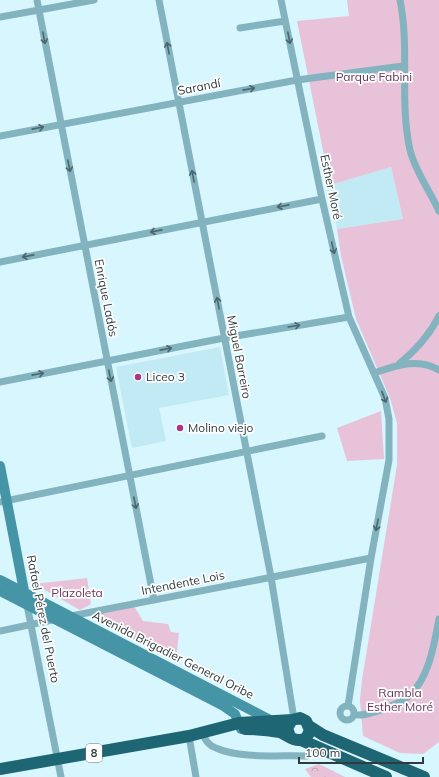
<svg xmlns="http://www.w3.org/2000/svg" width="439" height="777" viewBox="0 0 439 777" font-family="Mulish,sans-serif">
<style>
.built{fill:#c2eaf4}
.forest{fill:url(#forest-crowns)}
.park{fill:#e7c2d9}
.lines{fill:none;stroke-linecap:round;stroke-linejoin:round}
.street{stroke:#83b3bf;stroke-width:7}
.secondary{stroke:#4695a7;stroke-width:10}
.highway{stroke:#1f6675;stroke-width:12}
.oneway{stroke:#4c666c}
.poi-dot{fill:#ac358c;stroke:#fff;stroke-width:1.5}
.labels{text-anchor:middle;stroke-width:3.5;stroke-linejoin:round;paint-order:stroke}
.shield{fill:#fff;stroke:#6d7679;stroke-width:1}
.shield-label{font-size:11px;font-weight:bold;fill:#2f3c3f}
.park-label{font-size:12px;fill:#693458;stroke:#fff}
.street-label{font-size:12px;fill:#2f3c3f;stroke:#fff}
.poi-label{font-size:12px;fill:#2f3c3f;stroke:#fff;text-anchor:start}
</style>
<defs>
<pattern id="forest-crowns" width="20" height="18" patternUnits="userSpaceOnUse"><rect width="20" height="18" fill="#e7c2d9"/><path d="M2 6a3 3 0 1 1 6 0M12 15a3 3 0 1 1 6 0" fill="none" stroke="#bc9fb1"/></pattern>
</defs>
<rect width="100%" height="100%" fill="#d7f6fe"/>
<path class="built" d="M391,167L403,219L337,229L330,185Z
M220,347L229,395L159,408L166,441L132,448L116,367Z"/>
<path class="forest" d="M319,764L345,777H346H311L305,769Z"/>
<path class="park" d="M347,0H439V742L423,754L400,753L363,736L360,700L362,680L397,465V423L390,398L356,319L341,256L337,229L403,219L391,167L330,185L297,21L349,16Z
M381,411L384,459L347,461L337,428Z
M87,578L91,604L80,610L34,584Z
M134,606L143,621L168,624L171,632L179,633L176,659L110,628L97,619L98,613Z"/>
<g class="lines">
<path class="street" d="M37,0L154,600
M159,0L271,577L294,719
M281,0L322,199L349,317L385,398L389,419V460L371,558L348,706
M400,0C410,49 399,100 410,150C415,171 430,191 439,211
M0,17L94,0
M240,28L285,21
M0,136L297,80L403,66
M0,262L322,199
M399,364C416,350 429,336 439,316
M374,373C395,366 418,357 439,370
M0,382L224,338L349,317
M0,502L322,436
M27,605L61,777
M71,616L371,558
M0,631L57,619
M340 713a7 7 0 1 1 14 0a7 7 0 1 1-14 0Z
M354,714C361,717 370,713 378,711C387,708 401,703 409,696C429,678 434,645 439,619
M203,735C206,741 209,746 216,748C240,759 279,755 306,756
M189,736L196,777"/>
<path class="secondary" d="M0,466L25,596
M0,580L270,720
M0,591L222,705L235,714L241,729"/>
<path class="highway" d="M309,726L323,735L424,777
M245,729C257,729 268,730 280,732C286,734 292,741 300,740C306,740 308,736 310,730L306,721L300,718L292,720L287,728L290,737
M301,740L386,777
M0,769L189,736L239,723L292,720"/>
</g>
<defs><path id="oneway-shaft" d="M-6 0H5M1.5-3L5.5 0L1.5 3" fill="none" stroke-width="1.6" stroke-linecap="round" stroke-linejoin="round"/></defs>
<g class="oneway">
<use href="#oneway-shaft" transform="translate(44 38) rotate(79)"/>
<use href="#oneway-shaft" transform="translate(289 38) rotate(79)"/>
<use href="#oneway-shaft" transform="translate(168 48) rotate(-101)"/>
<use href="#oneway-shaft" transform="translate(249 89) rotate(-11)"/>
<use href="#oneway-shaft" transform="translate(38 128) rotate(-11)"/>
<use href="#oneway-shaft" transform="translate(69 166) rotate(79)"/>
<use href="#oneway-shaft" transform="translate(193 176) rotate(-101)"/>
<use href="#oneway-shaft" transform="translate(283 206) rotate(169)"/>
<use href="#oneway-shaft" transform="translate(156 231) rotate(169)"/>
<use href="#oneway-shaft" transform="translate(333 248) rotate(77)"/>
<use href="#oneway-shaft" transform="translate(28 256) rotate(169)"/>
<use href="#oneway-shaft" transform="translate(218 303) rotate(-101)"/>
<use href="#oneway-shaft" transform="translate(294 326) rotate(-9)"/>
<use href="#oneway-shaft" transform="translate(166 349) rotate(-11)"/>
<use href="#oneway-shaft" transform="translate(38 374) rotate(-11)"/>
<use href="#oneway-shaft" transform="translate(110 376) rotate(79)"/>
<use href="#oneway-shaft" transform="translate(384 397) rotate(69)"/>
<use href="#oneway-shaft" transform="translate(135 503) rotate(79)"/>
<use href="#oneway-shaft" transform="translate(377 525) rotate(101)"/>
</g>
<g class="poi-dot">
<circle cx="138" cy="377" r="4"/>
<circle cx="180" cy="428" r="4"/>
</g>
<g class="labels">
<rect class="shield" x="86" y="744" width="16" height="18" rx="3"/>
<g class="shield-label">
<text x="94" y="757">8</text>
</g>
<g class="park-label">
<text x="374" y="81">Parque Fabini</text>
<text x="77" y="597">Plazoleta</text>
<text x="400" y="697">Rambla<tspan x="400" dy="14">Esther Moré</tspan></text>
</g>
<g class="street-label">
<text transform="translate(199 87) rotate(-11)" y="4">Sarandí</text>
<text transform="translate(331 187) rotate(78)" y="4">Esther Moré</text>
<text transform="translate(106 298) rotate(79)" y="4">Enrique Ladós</text>
<text transform="translate(239 357) rotate(79)" y="4">Miguel Barreiro</text>
<text transform="translate(183 583) rotate(-11)" y="4">Intendente Lois</text>
<text transform="translate(43 619) rotate(79)" y="4">Rafael Pérez del Puerto</text>
<text transform="translate(173 655) rotate(27)" y="4">Avenida Brigadier General Oribe</text>
</g>
<g class="poi-label">
<text x="146" y="381">Liceo 3</text>
<text x="188" y="432">Molino viejo</text>
</g>
</g>
<path d="M299 757v6h124v-6" fill="none" stroke="#2f3c3f" stroke-width="2"/>
<text x="305" y="757" font-size="12" fill="#2f3c3f" stroke="#ffffff" stroke-width="3" paint-order="stroke">100 m</text>
</svg>
